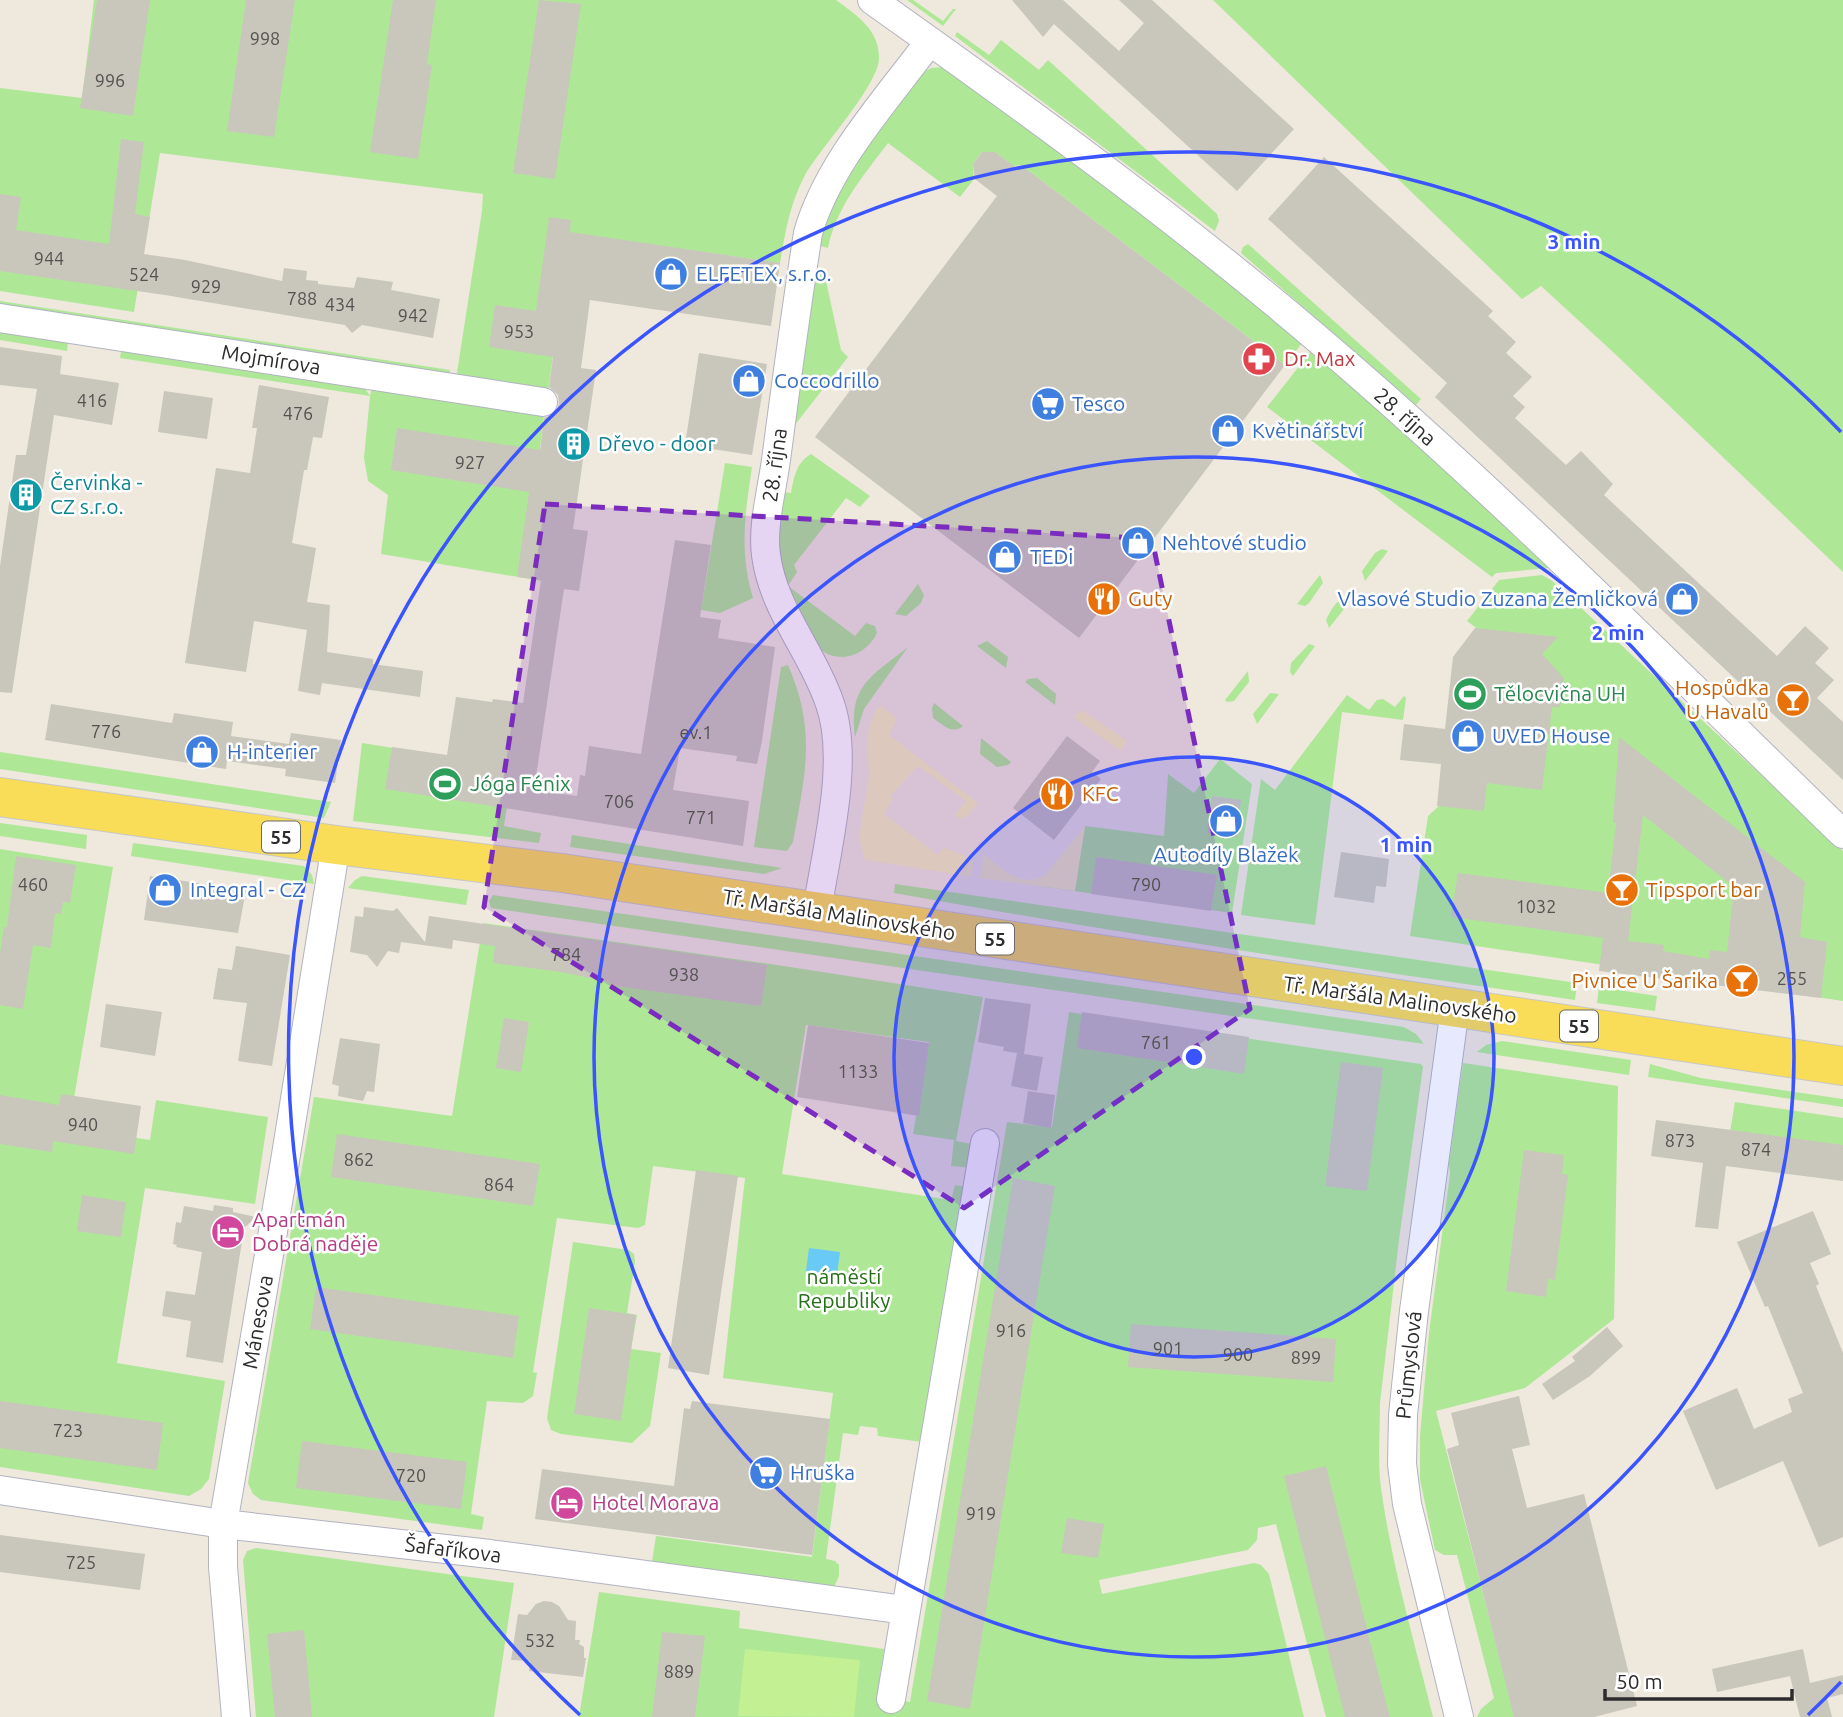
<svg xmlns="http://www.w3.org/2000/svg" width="1843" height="1717" viewBox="0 0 1843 1717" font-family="Ubuntu,sans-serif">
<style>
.green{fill:#aee897}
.sand{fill:#f5efbf}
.pitch{fill:#c3f092}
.water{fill:#6acaf6}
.building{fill:#c9c6bc;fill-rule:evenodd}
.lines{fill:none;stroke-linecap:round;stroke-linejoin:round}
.street-casing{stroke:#b1b3c0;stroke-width:30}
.primary-casing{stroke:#c8c8c8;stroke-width:40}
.street{stroke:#fff;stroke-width:28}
.primary{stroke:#f9dc57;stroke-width:38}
.marked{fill:#7b2cbf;fill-opacity:0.2;stroke:#7b2cbf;stroke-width:5;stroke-dasharray:14 9;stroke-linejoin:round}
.ring{fill:none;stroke:#3a54ff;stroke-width:3.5}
.labels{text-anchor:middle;stroke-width:5;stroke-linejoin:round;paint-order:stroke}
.number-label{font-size:18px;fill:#535250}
.shield{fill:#fff;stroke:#6b6b6b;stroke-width:2}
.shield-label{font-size:19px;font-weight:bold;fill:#2c2c2c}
.shop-label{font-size:21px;fill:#366cbe;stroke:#fff;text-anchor:start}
.health-label{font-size:21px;fill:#be3a42;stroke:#fff;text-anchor:start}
.street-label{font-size:21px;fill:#2c2c2c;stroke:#fff}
.culture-label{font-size:21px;fill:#0d838f;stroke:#fff;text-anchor:start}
.food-label{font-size:21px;fill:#c56008;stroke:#fff;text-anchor:start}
.leisure-label{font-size:21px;fill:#27864d;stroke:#fff;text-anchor:start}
.hotel-label{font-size:21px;fill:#b23c85;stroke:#fff;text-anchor:start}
.park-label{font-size:21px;fill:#246f16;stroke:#fff}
.centre{fill:#3a54ff;stroke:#fff;stroke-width:3.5}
.ring-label{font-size:21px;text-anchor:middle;font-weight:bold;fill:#3a54ff;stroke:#fff;stroke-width:5;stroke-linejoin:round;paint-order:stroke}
</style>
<rect width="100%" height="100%" fill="#eee8dd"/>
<path class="green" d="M94,0H836C856,15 879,29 879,57C880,84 821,147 805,175C790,203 785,233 780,263L570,233L548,392L456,379L482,211L483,194L160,153L134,312L0,291V88L82,98Z
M907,0H913L943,21L953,9H956L943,26Z
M1213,0H1843V572L1613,352L1541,286L1522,299Z
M957,32L989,55L1001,40L1039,70L1048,60L1217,214L1219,221L1215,231L955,36Z
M942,67L950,70L1190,251L1302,343L1285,365L1021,165L1008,167L1007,161L995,152H982L973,164L974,179L960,197L888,143C864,175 836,207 828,248L820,246L822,229L847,172L921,74L931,68Z
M1248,244L1421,399L1416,405L1241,253L1243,247Z
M822,273L826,281L841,350L848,357L794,426L814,285Z
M0,301L450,370L449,376L0,309Z
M0,332L68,342L67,351L0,340Z
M126,351L364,387L370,396L372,388L544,414L540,448L542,581L381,554L388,495L368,481L364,458L370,396L120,358L121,352Z
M1311,351L1458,482L1549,568L1496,573L1492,577L1267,407Z
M811,454L870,496L860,507L846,498L794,565L797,572L788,586L855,636L866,623L875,626L877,633C871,646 858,656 843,657C834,657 824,654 818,647C801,627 779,573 778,546C777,529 781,510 783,492L791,493C794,477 796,463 811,454Z
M725,463L752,467C745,515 739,551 753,598L720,613L701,610Z
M1382,549L1388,551L1365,581L1362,571L1375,553Z
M1320,575L1323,583L1309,603L1305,606L1297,604Z
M1542,575L1551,580L1843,851V1001L1410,936L1428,816L1439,806L1479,630L1467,621L1499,580Z
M918,584L924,595L921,603L906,616L895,614Z
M1346,597L1352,599L1329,628L1326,620C1330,611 1337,599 1346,597Z
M987,641L1008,657L1006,668L977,646Z
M1309,644L1315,646L1293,676L1290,672L1291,663Z
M908,647L864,709L855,737C848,685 872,676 908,647Z
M788,665C817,731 805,775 793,842L787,851L754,847L781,667Z
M1248,671L1249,682L1234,701L1227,702L1225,700Z
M1037,678L1056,694L1055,705L1025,682L1028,679Z
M1270,693L1279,694L1257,724L1253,714Z
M1347,695L1369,710L1377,700L1383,699L1395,707L1404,696L1406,698L1403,720L1342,712L1315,925L1241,915L1261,779L1275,790Z
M934,703L963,726C952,735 943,725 933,718L932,708Z
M981,738L1011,762L1008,765L997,767L980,754Z
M362,743L513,767L504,826L541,833L539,843L353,821Z
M0,752L331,802L324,818L0,769Z
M1220,759L1252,784L1232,913L1038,886V880L1047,875L1082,844L1085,826L1164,836L1168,774L1194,793Z
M0,823L87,835L86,849L0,836Z
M572,835L782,868L764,874L570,847Z
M133,843L304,866L312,875L314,884L131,856Z
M0,849L113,867L69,1128L150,1140L156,1100L268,1117L255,1204L145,1188L117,1363L225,1381L209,1479L201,1489L189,1496L0,1467Z
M362,876L469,890L466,905L348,888L355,880Z
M895,884L1577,983L1575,1000C1348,967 1121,934 894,893Z
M493,895L1404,1027L1416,1034L1424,1044L491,908L489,901Z
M483,923L777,965L983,997L956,1141L977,1145L971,1168L951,1166L954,1140L913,1134L929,1042L806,1025L782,1174L951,1200L955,1185L967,1187L922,1442L878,1436L877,1428L860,1426L858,1435L843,1433L826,1559L835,1561L839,1565V1576L834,1587L651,1568L656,1536L812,1557L833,1393L723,1378L745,1178L653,1166L645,1225L638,1228L557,1218L533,1372L537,1373L533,1396L523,1403L487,1401L471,1514L484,1517L482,1530L261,1500L253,1494L248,1483L314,1097L452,1116Z
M1599,987L1657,996L1655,1011L1597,1003Z
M1069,1012L1421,1064L1423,1067L1399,1240L1380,1403C1380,1433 1377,1466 1382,1495C1393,1570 1415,1644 1433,1717H1326L1276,1524L1258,1528L1257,1540L1248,1550L1099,1580L1102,1594L1254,1563L1261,1565L1269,1574L1304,1717H579L599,1592L740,1611L739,1628L884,1649L877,1697L910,1702L1007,1122L1052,1127Z
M1502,1041L1631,1060L1629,1075L1477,1052L1486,1045Z
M1463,1063L1618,1086L1614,1319L1525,1388L1436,1411L1515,1717H1477L1481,1709L1494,1698L1457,1555H1444L1435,1550L1420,1480V1436L1429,1333L1450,1174L1449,1163Z
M1650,1064L1701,1078L1843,1099V1107L1648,1077Z
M1735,1102L1843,1118V1147L1730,1132Z
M573,1242L629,1250L634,1254L635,1262L627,1313L637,1315L631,1349L661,1353L650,1426L632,1443L561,1434L551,1430L547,1418Z
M256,1548L514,1583L494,1717H256L243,1560L247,1551Z"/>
<path class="sand" d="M880,705L897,719L889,735L978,803L968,816L959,819L955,815L966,801L918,766L891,795L893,799L884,814L938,855L944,848L971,858L973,861L972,877L865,860L859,838L869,775L867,735L873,716Z
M1082,710L1127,741L1121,751L1073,717Z
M1085,826L1075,891L980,878L984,854C1003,869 1020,889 1045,875Z"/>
<path class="pitch" d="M745,1649L860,1660L854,1717L738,1716Z"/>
<path class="water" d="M809,1248L840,1252L837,1275L806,1271Z"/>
<path class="building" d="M97,0H150L133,116L80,108Z
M246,0H295L274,137L227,131Z
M393,0H436L427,64L432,65L418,159L370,152Z
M539,0L581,4L555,179L513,173Z
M1012,0H1063L1119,51L1144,23L1119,0H1152L1294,129L1237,191L1054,24L1043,37Z
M121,139L144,142L135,214L150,217L144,254L185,260L282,281L284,268L307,271L306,280L318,281V284L354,288L357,277L393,282L391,290L440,299L433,338L362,325L352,333L345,325L165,295L0,271V194L21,197L16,230L109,244Z
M982,152H995L1018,169L1021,165L1285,365L1079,638L815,437L997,196L975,179L973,164Z
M1324,157L1493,311L1488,316L1516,342L1506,353L1532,377L1513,396L1525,407L1515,418L1566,465L1581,451L1613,484L1604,495L1777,656L1805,626L1829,648L1815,663L1834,680L1817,698L1843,722V780L1435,397L1447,383L1268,219Z
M549,217L571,220L570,232L780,263L771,326L590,300L581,368L596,370L573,529L588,531L579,591L564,589L534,790L577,796L580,775L585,776L589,746L641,754L675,540L711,545L700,617L721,620L718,638L775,647L762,741L757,764L736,761L737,756L680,748L673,790L749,801L743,846L385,789L392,747L447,755L456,697L492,702L493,699L523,703L541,580L517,577L529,492L391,470L397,428L540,450L544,418L555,413L559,404L558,395L549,387L553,357L489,347L495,305L536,311Z
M0,347L62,356L60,374L119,383L112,425L54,415L12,693L0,692V566L16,455H26L37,389L0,385Z
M699,353L767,364L752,455L685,445Z
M259,385L329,397L322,438L313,437L307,470H304L292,543L316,548L307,602L330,605L327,652L373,659V664L423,671L420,697L322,683L320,695L298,691L307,630L254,621L246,672L185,663L216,468L250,473L257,428H252Z
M164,391L213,398L207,439L158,432Z
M1475,628L1558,637L1542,654L1564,678L1560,707H1552L1542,790L1487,783L1484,811L1437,806L1441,764L1400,760L1404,724L1445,729L1453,657Z
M51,704L172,723L174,713L233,722L231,736L289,744L291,733L341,740L335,783L285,776L286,769L227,761L226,769L45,740Z
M1067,736L1100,761L1092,772L1101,779L1054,840L1013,808Z
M1619,737L1805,882L1800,937L1827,942L1821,998L1599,971L1603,938L1451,917L1458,873L1608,893L1616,823H1613ZM1643,815L1734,887L1727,952L1710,950L1709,959L1663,951L1664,945L1628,941Z
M1212,796L1241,800L1237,837L1207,833Z
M1341,852L1389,859L1386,887L1376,886L1374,903L1334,897Z
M16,856L76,865L70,903L63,902L61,914L55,913L51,948L33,945L23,1009L0,1005V954L4,927H7Z
M1096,857L1217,875L1211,911L1091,894Z
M150,876L246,890L238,933L144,920Z
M364,907L393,911L397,908L425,942L429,916L767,965L761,1006L609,985V982L561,972L493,963L495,946L453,940L452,949L401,942L399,953L388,951L377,967L367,955L350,952L355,916L363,917Z
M236,946L290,955L272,1066L238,1061L247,1003L213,999L218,968L232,970Z
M985,998L1031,1004L1024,1054L1043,1057L1037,1091L1011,1086L1017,1053L1003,1051L1004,1047L978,1042Z
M106,1004L162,1012L155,1056L100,1047Z
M1082,1012L1249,1037L1244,1074L1077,1048Z
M504,1018L529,1022L521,1072L496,1068Z
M808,1025L929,1043L919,1116L797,1097Z
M340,1038L380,1044L374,1092L367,1091L363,1101L338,1096L339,1086L332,1084Z
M1341,1062L1383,1068L1367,1191L1325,1186Z
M1028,1091L1055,1095L1051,1128L1023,1123Z
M61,1094L141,1106L134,1154L53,1141L52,1152L0,1144V1095L59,1105Z
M1656,1120L1843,1145V1181L1726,1166L1718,1229L1695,1227L1703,1163L1651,1156Z
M337,1134L540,1164L533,1206L331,1177Z
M1524,1150L1564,1155L1562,1174L1568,1175L1555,1280L1548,1279L1546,1297L1506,1291Z
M696,1170L738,1176L709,1375L668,1368Z
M1013,1178L1055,1186L970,1709L927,1701Z
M82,1195L126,1202L121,1237L77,1231Z
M214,1205L233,1208V1212L256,1217L244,1228L223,1363L186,1357L191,1321L162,1316L166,1291L195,1295L202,1252L176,1247L177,1245L173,1244L176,1222L181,1223L184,1206L213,1211Z
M1813,1211L1831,1254L1810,1263L1819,1284L1816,1286L1843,1353V1537L1819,1547L1783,1461L1716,1490L1683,1411L1737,1388L1754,1429L1792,1412L1788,1399L1803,1393L1768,1306L1765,1307L1737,1242Z
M316,1287L519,1316L513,1358L310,1329Z
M589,1308L636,1315L621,1421L574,1414Z
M1131,1324L1336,1339L1333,1382L1128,1367Z
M1607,1327L1623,1346L1590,1376L1553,1400L1542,1384L1575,1361L1572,1357Z
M1519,1396L1530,1445L1512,1449L1527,1508L1584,1494L1637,1706L1594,1717H1514L1447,1449L1459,1445L1451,1413Z
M0,1401L163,1423L157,1470L0,1448Z
M692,1401L830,1419L812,1555L535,1519L542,1469L674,1486L684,1408L690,1409Z
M302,1441L467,1462L461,1509L296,1488Z
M1326,1466L1374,1657L1390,1717H1345L1284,1476Z
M1067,1518L1104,1524L1098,1558L1061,1553Z
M0,1535L145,1554L140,1590L0,1572Z
M544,1601L552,1602L559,1606L568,1620L576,1621L575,1640H580L579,1644L584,1647V1658H586L583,1677L529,1671L530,1661L511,1660L518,1614L527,1615L536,1604Z
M304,1630L312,1717H275L267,1634Z
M662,1632L705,1636L695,1717H652Z
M1803,1649L1810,1683L1843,1675V1694L1827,1698L1832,1717H1800L1790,1676L1717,1692L1712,1669Z"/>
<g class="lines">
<g class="street-casing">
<path id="street" d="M872,0C1023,107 1172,215 1313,335C1498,492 1669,665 1843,834
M0,318L543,402
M817,911C826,850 851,759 829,701C811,650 773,609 766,555C762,525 772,490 776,460C786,384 796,309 808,233C828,163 887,99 930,41
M1455,1008L1414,1311L1403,1415L1402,1464L1407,1504L1459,1717
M0,1490L223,1524L490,1554L905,1610
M891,1699L985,1143
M236,1717L223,1567V1524L285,1161L336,845"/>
</g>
<g class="primary-casing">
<path id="primary" d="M0,797L336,845L562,873L1843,1066"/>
</g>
<use href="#street" class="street"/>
<use href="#primary" class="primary"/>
</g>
<path class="marked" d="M545,504L1152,539L1250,1009L964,1208L484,907Z"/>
<circle cx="1194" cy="1057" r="300" fill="#3a54ff" fill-opacity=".12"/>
<g class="ring">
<circle cx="1194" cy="1057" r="300"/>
<circle cx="1194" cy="1057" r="600"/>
<path d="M1841 1682A900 900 0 0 1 1808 1715M580 1715A900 900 0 1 1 1841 432"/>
</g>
<defs>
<g id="shop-disc" transform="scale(1.75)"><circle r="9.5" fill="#3f7fe0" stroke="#fff"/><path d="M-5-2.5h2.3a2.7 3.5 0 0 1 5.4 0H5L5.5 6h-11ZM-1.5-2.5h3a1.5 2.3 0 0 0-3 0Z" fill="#fff"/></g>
<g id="pharmacy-disc" transform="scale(1.75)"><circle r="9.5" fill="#e0444e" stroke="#fff"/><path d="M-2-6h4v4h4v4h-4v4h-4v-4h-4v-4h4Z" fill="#fff"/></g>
<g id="supermarket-disc" transform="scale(1.75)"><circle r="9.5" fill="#3f7fe0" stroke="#fff"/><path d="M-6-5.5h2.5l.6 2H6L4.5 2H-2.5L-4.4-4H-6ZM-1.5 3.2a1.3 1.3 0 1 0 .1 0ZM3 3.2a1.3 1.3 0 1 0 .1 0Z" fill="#fff"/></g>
<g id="building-disc" transform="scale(1.75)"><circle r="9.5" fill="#0f9aa8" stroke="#fff"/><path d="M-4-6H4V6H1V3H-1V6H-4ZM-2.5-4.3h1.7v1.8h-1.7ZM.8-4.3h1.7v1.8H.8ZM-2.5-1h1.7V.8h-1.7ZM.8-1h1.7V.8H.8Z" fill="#fff"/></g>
<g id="restaurant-disc" transform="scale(1.75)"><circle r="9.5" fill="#e8710a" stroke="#fff"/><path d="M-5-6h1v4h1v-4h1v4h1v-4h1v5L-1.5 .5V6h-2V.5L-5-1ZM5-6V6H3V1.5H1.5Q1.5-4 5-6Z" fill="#fff"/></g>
<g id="stadium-disc" transform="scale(1.75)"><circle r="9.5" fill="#2e9e5b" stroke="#fff"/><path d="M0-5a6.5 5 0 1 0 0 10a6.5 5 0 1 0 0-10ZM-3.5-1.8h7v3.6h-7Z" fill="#fff"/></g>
<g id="bar-disc" transform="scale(1.75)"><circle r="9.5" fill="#e8710a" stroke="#fff"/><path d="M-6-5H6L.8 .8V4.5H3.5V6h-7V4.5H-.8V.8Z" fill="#fff"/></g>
<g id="hotel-disc" transform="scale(1.75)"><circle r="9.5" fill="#d1479c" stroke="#fff"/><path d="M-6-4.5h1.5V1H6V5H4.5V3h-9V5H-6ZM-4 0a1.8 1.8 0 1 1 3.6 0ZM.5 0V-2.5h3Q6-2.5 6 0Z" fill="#fff"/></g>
</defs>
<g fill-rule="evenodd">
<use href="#shop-disc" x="671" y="274"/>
<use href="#pharmacy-disc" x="1259" y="359"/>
<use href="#shop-disc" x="749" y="381"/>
<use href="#supermarket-disc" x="1048" y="404"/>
<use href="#shop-disc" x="1228" y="431"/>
<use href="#building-disc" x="574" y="444"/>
<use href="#building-disc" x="26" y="495"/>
<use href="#shop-disc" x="1138" y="543"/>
<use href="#shop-disc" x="1005" y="557"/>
<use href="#restaurant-disc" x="1104" y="599"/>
<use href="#shop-disc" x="1682" y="599"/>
<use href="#stadium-disc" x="1470" y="694"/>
<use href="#bar-disc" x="1793" y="700"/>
<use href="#shop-disc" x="1468" y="736"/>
<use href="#shop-disc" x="202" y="752"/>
<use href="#stadium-disc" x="445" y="784"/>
<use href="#restaurant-disc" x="1057" y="794"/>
<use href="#shop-disc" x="1226" y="821"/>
<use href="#shop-disc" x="165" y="890"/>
<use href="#bar-disc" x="1622" y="890"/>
<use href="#bar-disc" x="1742" y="981"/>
<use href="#hotel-disc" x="228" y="1232"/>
<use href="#supermarket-disc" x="766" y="1473"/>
<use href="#hotel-disc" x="567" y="1503"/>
</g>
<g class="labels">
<g class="number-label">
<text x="265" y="45">998</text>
<text x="110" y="87">996</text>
<text x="49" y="265">944</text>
<text x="144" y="281">524</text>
<text x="206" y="293">929</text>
<text x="302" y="305">788</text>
<text x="340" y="311">434</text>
<text x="413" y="322">942</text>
<text x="519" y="338">953</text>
<text x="92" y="407">416</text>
<text x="298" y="420">476</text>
<text x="470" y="469">927</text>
<text x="106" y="738">776</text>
<text x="696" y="739">ev.1</text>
<text x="619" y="808">706</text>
<text x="701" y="824">771</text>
<text x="33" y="891">460</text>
<text x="1146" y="891">790</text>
<text x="1536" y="913">1032</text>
<text x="566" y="961">784</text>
<text x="684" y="981">938</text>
<text x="1792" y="985">255</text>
<text x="1156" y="1049">761</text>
<text x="858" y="1078">1133</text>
<text x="83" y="1131">940</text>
<text x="1680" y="1147">873</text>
<text x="1756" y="1156">874</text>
<text x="359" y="1166">862</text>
<text x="499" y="1191">864</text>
<text x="1011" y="1337">916</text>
<text x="1168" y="1355">901</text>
<text x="1238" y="1361">900</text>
<text x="1306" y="1364">899</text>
<text x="68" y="1437">723</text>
<text x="411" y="1482">720</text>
<text x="981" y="1520">919</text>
<text x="81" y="1569">725</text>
<text x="540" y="1647">532</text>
<text x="679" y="1678">889</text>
</g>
<g class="shield">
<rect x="262" y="821.5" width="38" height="31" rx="5"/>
<rect x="976" y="923.5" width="38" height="31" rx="5"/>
<rect x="1560" y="1010.5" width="38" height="31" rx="5"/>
</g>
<g class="shield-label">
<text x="281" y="844">55</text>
<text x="995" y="946">55</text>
<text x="1579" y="1033">55</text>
</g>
<g class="shop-label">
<text x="696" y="281">ELFETEX, s.r.o.</text>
<text x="774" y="388">Coccodrillo</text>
<text x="1072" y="411">Tesco</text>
<text x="1252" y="438">Květinářství</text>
<text x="1162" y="550">Nehtové studio</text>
<text x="1030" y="564">TEDi</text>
<text x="1658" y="606" text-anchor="end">Vlasové Studio Zuzana Žemličková</text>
<text x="1492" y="743">UVED House</text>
<text x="227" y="759">H-interier</text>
<text x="1226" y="862" text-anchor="middle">Autodíly Blažek</text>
<text x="190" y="897">Integral - CZ</text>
<text x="790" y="1480">Hruška</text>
</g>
<g class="health-label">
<text x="1284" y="366">Dr. Max</text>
</g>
<g class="street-label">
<text transform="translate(271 360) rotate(9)" y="7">Mojmírova</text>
<text transform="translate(1405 417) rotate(42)" y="7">28. října</text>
<text transform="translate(775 465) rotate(-82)" y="7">28. října</text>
<text transform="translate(839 915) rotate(9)" y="7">Tř. Maršála Malinovského</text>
<text transform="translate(1400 1000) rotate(8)" y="7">Tř. Maršála Malinovského</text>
<text transform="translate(258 1322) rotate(-80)" y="7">Mánesova</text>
<text transform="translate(1409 1365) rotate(-84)" y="7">Průmyslová</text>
<text transform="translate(453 1550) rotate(7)" y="7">Šafaříkova</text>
</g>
<g class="culture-label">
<text x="598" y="451">Dřevo - door</text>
<text x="50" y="490">Červinka -<tspan x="50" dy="24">CZ s.r.o.</tspan></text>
</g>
<g class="food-label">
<text x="1128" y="606">Guty</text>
<text x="1769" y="695" text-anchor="end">Hospůdka<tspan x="1769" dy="24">U Havalů</tspan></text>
<text x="1082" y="801">KFC</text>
<text x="1646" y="897">Tipsport bar</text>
<text x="1718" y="988" text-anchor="end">Pivnice U Šarika</text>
</g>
<g class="leisure-label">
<text x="1494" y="701">Tělocvična UH</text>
<text x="470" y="791">Jóga Fénix</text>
</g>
<g class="hotel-label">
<text x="252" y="1227">Apartmán<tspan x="252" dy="24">Dobrá naděje</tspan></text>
<text x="592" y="1510">Hotel Morava</text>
</g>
<g class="park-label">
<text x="844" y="1284">náměstí<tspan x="844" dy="24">Republiky</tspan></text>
</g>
</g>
<circle cx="1194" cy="1057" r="10" class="centre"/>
<g class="ring-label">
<text x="1574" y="249">3 min</text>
<text x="1618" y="640">2 min</text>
<text x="1406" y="852">1 min</text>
</g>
<path d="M1605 1689v10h187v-10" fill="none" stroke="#2c2c2c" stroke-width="3.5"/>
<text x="1616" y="1689" font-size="21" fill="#2c2c2c" stroke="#ffffff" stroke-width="5" paint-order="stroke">50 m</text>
</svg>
